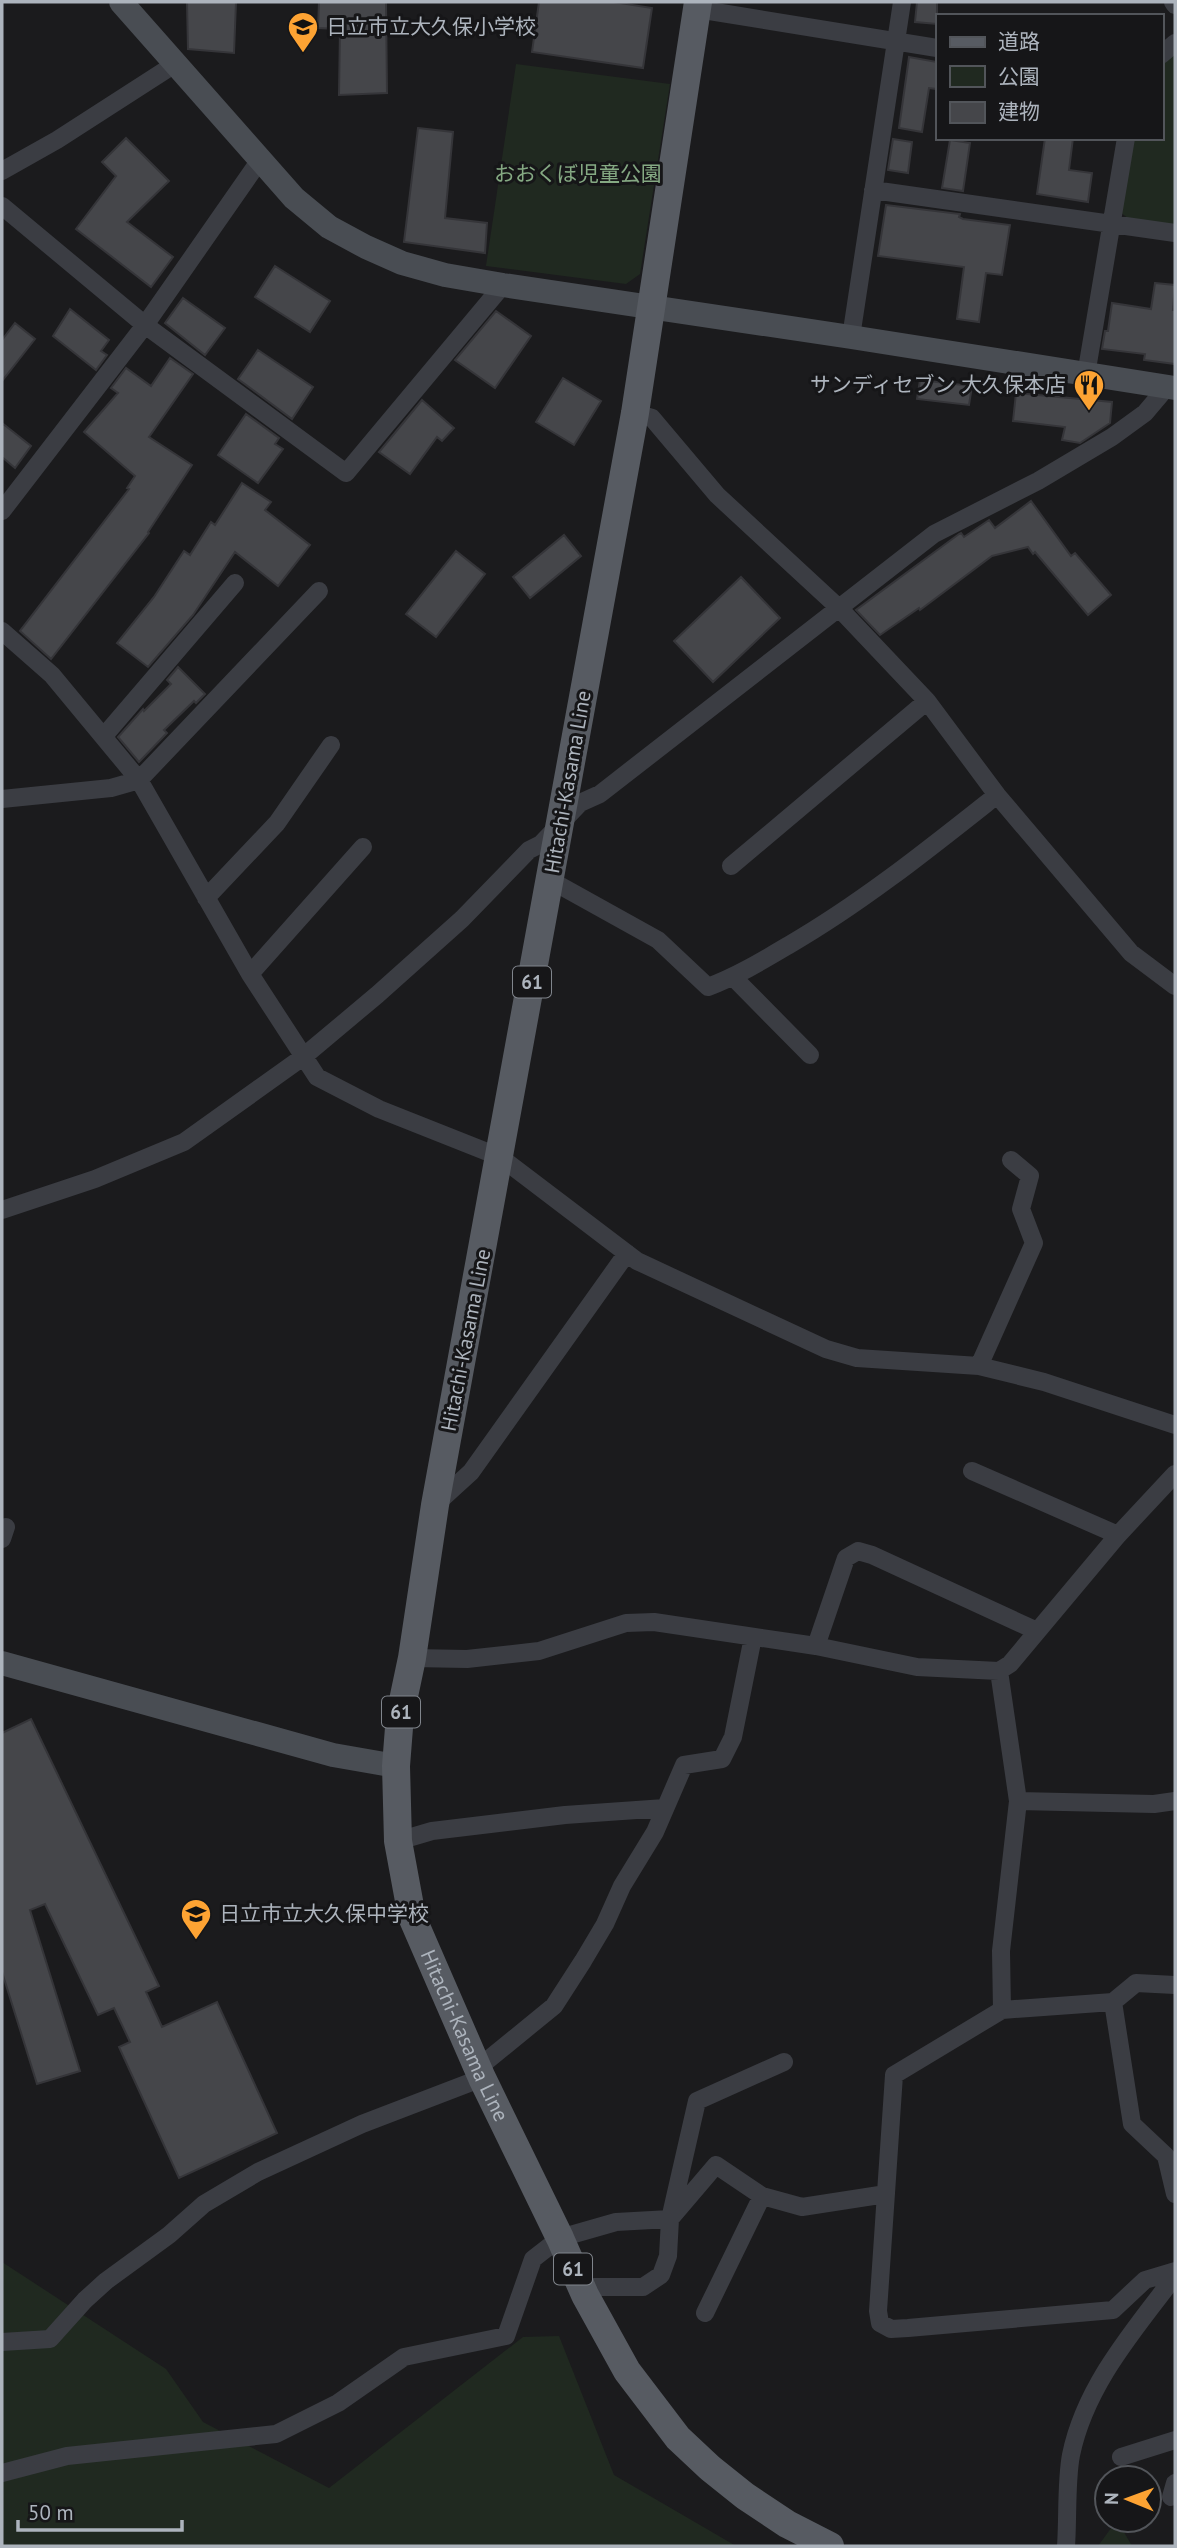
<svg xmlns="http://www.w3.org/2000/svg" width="1177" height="2548" viewBox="0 0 1177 2548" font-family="'PT Sans','Noto Sans JP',sans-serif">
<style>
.green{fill:#202920}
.building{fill:#45464a;stroke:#353539;stroke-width:2}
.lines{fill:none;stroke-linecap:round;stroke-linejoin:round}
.street{stroke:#3b3d43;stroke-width:18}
.secondary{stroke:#494d53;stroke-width:24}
.primary{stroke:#575b62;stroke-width:28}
.labels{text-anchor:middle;stroke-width:6;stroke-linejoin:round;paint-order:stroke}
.shield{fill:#161618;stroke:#80858c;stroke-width:2}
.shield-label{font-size:19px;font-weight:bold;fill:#adb4bd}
.poi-label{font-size:21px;fill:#adb4bd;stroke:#161618;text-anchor:start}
.park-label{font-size:21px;fill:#85a983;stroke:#161618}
.street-label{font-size:21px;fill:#adb4bd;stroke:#161618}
</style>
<rect width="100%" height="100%" fill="#1b1b1d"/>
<path class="green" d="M1175,52V226L1129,219L1120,212L1132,138H1161V63Z
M516,64L670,84L640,274L626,284L486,266Z
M2,2262L166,2369L203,2422L329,2488L523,2337L559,2336L614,2475L736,2546H2Z
M1117,2520L1132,2546H1098Z"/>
<path class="building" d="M187,2H236L234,53L188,49Z
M319,2H386L387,93L339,95L340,29L318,28Z
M539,2H614L652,8L643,68L532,52Z
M917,2H937V24L915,22Z
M909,57L937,62V89L929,88L922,132L899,128Z
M418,128L453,132L445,218L487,223L485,253L404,242Z
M126,138L169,181L127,222L173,257L151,287L76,229L116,176L102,162Z
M1045,138H1073L1069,170L1092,173L1088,202L1037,194Z
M893,139L912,142L908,173L888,170Z
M950,140L970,143L963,191L942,188Z
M886,205L960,214L959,217L963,219L1010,225L1002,275L986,273L979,322L957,319L964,267L878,256Z
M275,266L330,301L310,332L255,297Z
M1155,283L1175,285L1173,310H1175V364L1144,360L1145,354L1102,349L1105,331H1108L1112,303L1151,309Z
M183,298L225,328L205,355L165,323Z
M70,309L109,340L101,351L107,355L96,370L53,336Z
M496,311L531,336L495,388L455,360Z
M15,323L35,339L2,381V340Z
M258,350L313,387L292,419L238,379Z
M170,358L193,374L149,437L192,465L148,532L149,533L51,659L20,631L129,489L127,488L135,476L84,432L118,393L111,388L126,368L151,386Z
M563,378L601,401L574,445L536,422Z
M920,380L972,386L969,405L917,399Z
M1016,393L1112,402L1110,423L1080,443L1062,440L1065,427L1013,421Z
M422,400L454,428L442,441L437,437L410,474L379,452Z
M246,414L279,438L275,444L283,449L258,483L218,455Z
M2,423L31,446L15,468L2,457Z
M242,483L271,502L265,510L310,545L278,586L235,552L193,615L148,667L117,643L154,597L184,551L190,555L211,522L215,525Z
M1031,501L1071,556L1075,553L1111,595L1088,615L1035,552L1033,554L1028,547L992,556L920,610L919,608L880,635L856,610L959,534L961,533L964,537L989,520L995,528Z
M564,535L581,556L530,598L513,577Z
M456,551L485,574L436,637L406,614Z
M741,577L780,618L713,682L674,641Z
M178,667L205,694L196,703L194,701L164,730L167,733L139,762L118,737L143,709L144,711L171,684L167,680Z
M31,1719L159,1986L146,1992L162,2027L217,2002L277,2133L179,2178L119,2047L130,2042L114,2008L98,2015L45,1904L30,1910L80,2071L37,2084L2,1972V1733Z"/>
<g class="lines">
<path class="street" d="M1173,2L1175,5
M697,9L937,48
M1161,55L1175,43
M2,171L57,140L175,64
M873,190L1175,233
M2,206L145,325L346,473L503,285
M851,337L902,2
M1086,375L1126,138
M635,413L652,418L717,495L838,607L927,701L997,795L1131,953L1175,986
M2,511L145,325L260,160
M2,631L52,675L139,780L250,974L317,1077L379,1109L500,1157L637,1261L826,1349L857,1358L979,1366L1044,1382L1175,1425
M104,736L235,583
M2,799L111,788L139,780L319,591
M731,866L927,701
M550,880L658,940L708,987C737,976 762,961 789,945C863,902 930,848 997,795
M206,898L277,823L331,745
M250,974L363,847
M734,978L810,1055
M2,1210L95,1179L184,1142L303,1057L377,995L462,919L529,850L541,844L580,803L600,794L934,534L1038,481L1112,437L1145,413L1167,387
M979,1366L1034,1243L1021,1209L1030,1176L1011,1160
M972,1471L1118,1535
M437,1503L471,1472L627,1253
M2,1539L6,1527
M816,1646L846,1558L858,1551L872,1555L1037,1631
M412,1658L467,1659L539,1651L626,1623L654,1622L816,1646L917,1667L999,1671L1010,1664L1118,1535L1175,1474
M999,1671L1018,1801L1001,1951L1002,2010L894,2075L878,2311L880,2323L891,2329L908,2328L1113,2310L1145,2280L1175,2271
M1018,1801L1154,1804L1175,1801
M398,1841L432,1831L565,1815L665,1808
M1113,2002L1136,1983L1175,1985
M1002,2010L1113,2002L1132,2124L1166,2156L1175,2194
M478,2068L554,2006L583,1961L605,1924L622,1886L655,1832L684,1765L722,1759L733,1737L753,1637
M581,2287H643L661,2275L668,2256L670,2219L716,2165L762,2196L802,2207L886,2194
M705,2313L762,2196
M2,2342L50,2339L85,2300L106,2281L169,2235L204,2204L258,2172L362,2124L482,2078
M1121,2457L1175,2440
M2,2473L67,2456L276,2434L338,2403L404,2357L506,2336L533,2259L560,2238L616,2222L670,2219L697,2101L784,2062
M1171,2497L1175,2483
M1066,2546C1068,2519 1066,2481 1071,2455C1085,2386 1134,2330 1175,2276"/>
<path class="secondary" d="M121,2L294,198L329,227L366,247L402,263L445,275L503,285L851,337L1175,388
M2,1663L333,1755L396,1766"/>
<path class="primary" id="s1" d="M698,2L635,413L435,1505L412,1658L400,1715L396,1766L398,1841L412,1917L482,2078L560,2238L585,2295L627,2371L678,2438L710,2468L745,2496L787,2524L830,2546"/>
</g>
<defs>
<g id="school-pin" transform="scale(1.575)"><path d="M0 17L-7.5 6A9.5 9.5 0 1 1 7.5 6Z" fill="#fda333" stroke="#161618"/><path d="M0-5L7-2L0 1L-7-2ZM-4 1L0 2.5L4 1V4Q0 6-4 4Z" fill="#111"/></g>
<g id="restaurant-pin" transform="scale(1.575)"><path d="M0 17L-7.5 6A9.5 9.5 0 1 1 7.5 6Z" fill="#fda333" stroke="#161618"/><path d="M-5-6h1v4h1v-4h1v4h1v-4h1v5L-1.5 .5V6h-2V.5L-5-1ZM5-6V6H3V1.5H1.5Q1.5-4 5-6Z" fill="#111"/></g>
</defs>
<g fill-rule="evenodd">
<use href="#school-pin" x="303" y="27"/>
<use href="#restaurant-pin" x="1089" y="385"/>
<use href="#school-pin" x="196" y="1914"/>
</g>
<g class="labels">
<g class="shield">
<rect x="513" y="966.5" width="38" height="31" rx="5"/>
<rect x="382" y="1696.5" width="38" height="31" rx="5"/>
<rect x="554" y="2253.5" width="38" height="31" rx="5"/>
</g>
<g class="shield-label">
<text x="532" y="989">61</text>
<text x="401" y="1719">61</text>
<text x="573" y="2276">61</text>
</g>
<g class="poi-label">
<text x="326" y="34">日立市立大久保小学校</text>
<text x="1066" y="392" text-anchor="end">サンディセブン 大久保本店</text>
<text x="219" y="1921">日立市立大久保中学校</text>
</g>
<g class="park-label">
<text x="578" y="181">おおくぼ児童公園</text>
</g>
<g class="street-label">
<text transform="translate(568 782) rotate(-80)" y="7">Hitachi-Kasama Line</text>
<text transform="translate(466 1340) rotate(-79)" y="7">Hitachi-Kasama Line</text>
<text dy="7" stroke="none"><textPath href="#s1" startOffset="2072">Hitachi-Kasama Line</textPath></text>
</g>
</g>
<rect width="1177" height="2548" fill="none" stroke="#adb4bd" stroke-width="7"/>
<rect x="936" y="14" width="228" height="126" fill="#161618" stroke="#52555a" stroke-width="2"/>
<rect x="950" y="37" width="35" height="10" fill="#575b62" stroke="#52555a" stroke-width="2"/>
<text x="998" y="49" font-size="21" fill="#adb4bd">道路</text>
<rect x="950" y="66" width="35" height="21" fill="#202920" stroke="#52555a" stroke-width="2"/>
<text x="998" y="84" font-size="21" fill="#adb4bd">公園</text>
<rect x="950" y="102" width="35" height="21" fill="#45464a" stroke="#52555a" stroke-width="2"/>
<text x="998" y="119" font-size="21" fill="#adb4bd">建物</text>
<g transform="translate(1128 2499) rotate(271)"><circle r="33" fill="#161618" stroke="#52555a" stroke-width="2"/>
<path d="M0-5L12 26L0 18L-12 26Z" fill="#fda333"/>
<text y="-10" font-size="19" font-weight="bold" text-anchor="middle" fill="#adb4bd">N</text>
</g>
<path d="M18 2520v10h164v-10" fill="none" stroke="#adb4bd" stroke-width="3.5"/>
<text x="28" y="2520" font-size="21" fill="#adb4bd" stroke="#161618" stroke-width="5" paint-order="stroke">50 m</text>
</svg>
